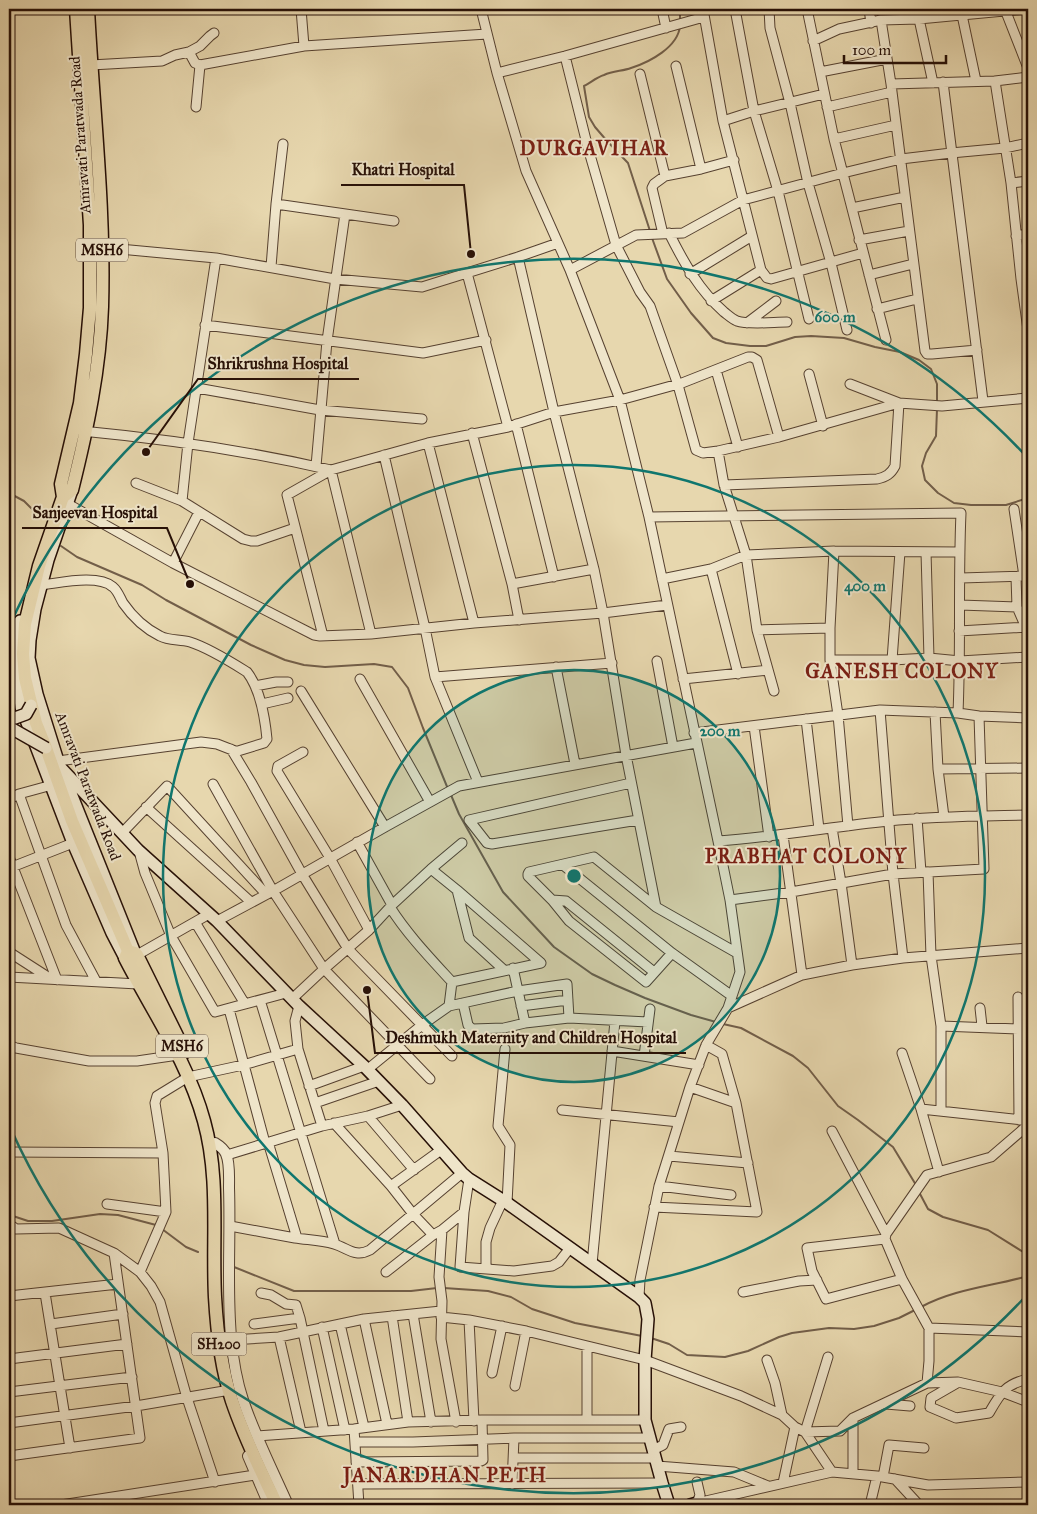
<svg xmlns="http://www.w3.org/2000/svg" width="1037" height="1514" viewBox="0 0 1037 1514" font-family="'IM FELL Great Primer',serif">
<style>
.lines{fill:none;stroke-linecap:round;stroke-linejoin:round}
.stream{stroke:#725e49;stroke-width:2}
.minor-casing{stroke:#564130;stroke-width:11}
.tertiary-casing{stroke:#564130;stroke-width:12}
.secondary-casing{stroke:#260f06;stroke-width:14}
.primary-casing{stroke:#260f06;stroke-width:15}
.minor{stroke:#efe5ca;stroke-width:9}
.tertiary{stroke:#efe5ca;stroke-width:10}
.secondary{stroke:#efe5ca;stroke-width:11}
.primary{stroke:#e7d7ae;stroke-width:12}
.secondary-bridge-casing{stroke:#260f06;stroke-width:14;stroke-linecap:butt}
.secondary-bridge{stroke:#efe5ca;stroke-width:11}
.ring{fill:none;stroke:#0f766e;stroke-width:2.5}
.labels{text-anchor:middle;stroke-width:4;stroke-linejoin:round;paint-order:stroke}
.shield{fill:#efe5ca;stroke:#624f41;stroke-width:1}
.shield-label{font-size:14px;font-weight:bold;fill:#260f06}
.street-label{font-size:15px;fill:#260f06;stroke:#efe5ca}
.district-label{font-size:20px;font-weight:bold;letter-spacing:1px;fill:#7a1f14;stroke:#efe5ca}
.centre{fill:#0f766e;stroke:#efe5ca;stroke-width:2.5}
.ring-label{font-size:15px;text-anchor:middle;font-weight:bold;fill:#0f766e;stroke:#efe5ca;stroke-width:4;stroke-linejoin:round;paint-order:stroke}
.leader{fill:none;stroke:#260f06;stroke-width:2}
.callout-dot{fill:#260f06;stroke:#efe5ca;stroke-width:2}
.callout-label{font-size:16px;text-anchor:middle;font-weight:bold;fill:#260f06;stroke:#efe5ca;stroke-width:4;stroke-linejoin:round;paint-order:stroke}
</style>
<rect width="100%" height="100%" fill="#e7d7ae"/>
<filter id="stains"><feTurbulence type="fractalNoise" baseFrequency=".004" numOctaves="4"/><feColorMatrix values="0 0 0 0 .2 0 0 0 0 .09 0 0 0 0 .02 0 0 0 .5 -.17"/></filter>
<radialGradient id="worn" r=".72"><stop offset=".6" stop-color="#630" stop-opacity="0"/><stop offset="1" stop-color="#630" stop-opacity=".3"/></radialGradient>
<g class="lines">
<path class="stream" d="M680,9V21
M650,231L628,163L607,141L595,127L589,117L584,86C590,83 597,77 604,75C613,71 623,71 631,68C650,62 678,47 680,26
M652,238L667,279L691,313L713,338L726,343L750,346H766L795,337L811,336L844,338L875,347L900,352L919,360L931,369L937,384V402
M937,409L936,436L926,453L922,466L925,480L938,493L954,503L971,505H1006L1028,498
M9,493L24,501L34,511
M61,546L77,557L142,585L166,600L251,645L285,660L304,665L325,667L374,664L392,667L408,688L423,728L448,789
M451,795L459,814L503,892L554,947L592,974L615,985L645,998L691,1015L716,1022
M723,1024L741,1028L793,1056L808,1068L838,1106L858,1120L893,1147L916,1185
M919,1192L928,1209L943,1217L988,1230L1028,1255
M9,1216H13L28,1221H52L100,1214L118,1215L156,1225
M162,1229L186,1247L198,1252
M234,1267L294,1291H411L437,1288
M444,1288L488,1291L511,1297L532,1309L575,1323L642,1336
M921,1307C954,1289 993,1286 1028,1276
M651,1338L669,1344L687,1355L725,1357L748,1351L779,1337L792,1333L829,1328L854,1329L874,1326L899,1318L915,1310"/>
<g class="minor-casing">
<path id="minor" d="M301,9L304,46
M481,9L497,73L526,171L570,270L620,400L649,517L718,841L730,900L740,972L728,1008L706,1045L690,1087L659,1186L640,1280L639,1297
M662,9L666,28
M703,9L723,121L761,270L767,278L771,279L863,253
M735,9L754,111L778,191L809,319
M769,9L770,28L790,103L808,183L831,263L847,330
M807,9L834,139L886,340
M869,9L871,23
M1006,12L1028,68
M962,15L976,81
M919,19L933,83
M881,20L891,84L925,351L927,354H932L977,350
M813,41L839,29L881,20L919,19L1027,9
M189,52L200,46L210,36L214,33
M565,56L588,148L616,245L640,292L650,306L678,385L696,450L703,453L718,451L779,437L899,403L942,406L1028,398
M91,65L162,61L175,55L189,52L195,63L200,65L304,46L487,34
M676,66L701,169
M820,72L887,59
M497,73L565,56L704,17
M640,74L665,176
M995,81L1011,183L1021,279L1028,330
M943,82L983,401
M891,84L995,81L1028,77
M196,107L200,65
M827,107L892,92
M723,121L754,111L824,94
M834,139L896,125
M1011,183L1028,181
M276,204L394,221
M852,208L905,197
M669,233C684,263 699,290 724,312C728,315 732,319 737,321C748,325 774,322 787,322
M663,234L652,188L654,184L665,176L701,169L734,160
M1016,236L1028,234
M859,240L909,231
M98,247L216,258L335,279L422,287L518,257L558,243
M518,257L554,412L594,569L603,613L626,755L656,907
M216,258L188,443L182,501L243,539L251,541H257L295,528
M271,267L276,204L283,144
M570,270L636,235L683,233L743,200L843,173L901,159L951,153L1005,148L1028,143
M467,273L508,427
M690,274L752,236
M869,275L913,264
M711,301L761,270
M877,309L917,299
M747,323L776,301
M205,325L423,353L486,340
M716,370L738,447
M809,374L823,426
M197,388L320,410L422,419
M516,424L554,577
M82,431C166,439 249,451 331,470L371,634
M472,433L512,584L519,620
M428,443L474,623
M718,451L724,485L746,555L757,630L774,691
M384,455L425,628L435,677L478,782
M316,466L327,341L345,214
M136,483L182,501
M724,485L877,479C886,477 891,474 895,466L899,403L850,384
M68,504L173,563L314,635L320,636L371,634L474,623L603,613L667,605
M1014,509L1024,576
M649,517L961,513C958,580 961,646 958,713
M834,551L830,628V660L838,715L848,826
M926,552L929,658
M173,563L199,512
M711,569L738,674
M1016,577L1017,607L1028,632
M961,578L1028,576
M662,579L711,569L746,555L834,551L959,552
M512,584L594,569
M41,585C60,583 98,574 113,587C118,591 120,598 123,603C132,616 146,629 160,636C169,641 180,639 190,642C209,648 231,662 247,672C261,690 265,718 267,739L264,743L238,751H235L217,744L201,742L58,761
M960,605L1017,607
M757,630L830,628
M959,631L1028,627
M323,636L287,495L331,470L428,443L508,427L554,412L620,400L682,383L748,357H752L757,360L779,437
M830,660H892L929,658L960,661L1028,657
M892,660L900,552
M657,661L673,747
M556,667L575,764
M435,677L612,663
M360,679L430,802
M683,679L768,670
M255,686L276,682H288
M301,691L385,827
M262,704L288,698
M880,710L893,874L903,958
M935,712L938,769L944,817
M806,719L819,829
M754,726L769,837
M694,733L880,710L958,713L979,716L1028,718
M231,749L251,782L302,874L348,949L452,1056
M303,752L278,766L277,771L330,858L369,930
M938,769L1028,768
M631,783L469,820L487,843L492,844L638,820
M213,784L273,891L324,969L430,1079
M19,794L66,925L96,981
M9,799L19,794L52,785
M146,807L251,902
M917,818L921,872H928L931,956L941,1026V1110
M832,828L841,883L852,965
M122,833L167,786L266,894
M783,835L802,975
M718,841C775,837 831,827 888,821C934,816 982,816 1028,815
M357,842L392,905
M139,851L145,873L171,936L215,1012L286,993
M9,857L57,980
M563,865L672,953L732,996
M12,867L73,843
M431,869L457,890L541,963
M457,890L469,938L504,970
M552,900L566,901L654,972
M730,900L791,892L893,874L984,869L979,716
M390,907C407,934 430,958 452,982
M217,921L273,891L385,827L459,786L696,743
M195,922L245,1004
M9,952L51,979
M672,953L646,982L569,921L552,900L528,876V874L529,872L594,857L656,907L737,953
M137,955L209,914
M513,968L525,1023
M9,977L138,984
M1018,997L1019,1120
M292,999L324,969L369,930L392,905L431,869L462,843
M260,1000L335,1244
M463,1003L468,1025L472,1029L504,1028L525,1023L569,1018L648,1022
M299,1006L295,1021L298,1049L322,1126
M449,1006L452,982L541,963
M521,1006L568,1000
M728,1008L802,975L852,965L903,958L1028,948
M980,1008L982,1026
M229,1009L265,1143
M941,1026L1018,1029
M9,1045L16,1048L89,1061H137L178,1055
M505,1049L498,1126L510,1145L507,1203
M612,1051L699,1065
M902,1053L921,1109L939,1172
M644,1056L650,1009
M368,1069L422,1025L449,1006L518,991L567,984L569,1018
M309,1086L364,1066
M690,1087L736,1103
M315,1103L379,1081
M921,1109L1023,1120
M562,1110L679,1122
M368,1116L414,1170
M334,1123L391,1186L413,1214L433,1235
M832,1131L886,1234
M268,1142L297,1238
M9,1152L163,1153
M227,1155L322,1126L368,1116L402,1105
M669,1156L748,1163
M469,1179L464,1212L460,1267L514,1271L552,1266L559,1262L570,1248
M391,1186L441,1150
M659,1186L731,1195
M107,1204L166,1212
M654,1207L757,1212L736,1103L722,1054L706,1045
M9,1224L16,1229L59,1228L114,1253L140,1272L151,1286L160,1302L187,1398L215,1482
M230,1226C252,1230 273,1234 295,1238C308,1240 321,1240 334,1244C348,1248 355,1258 370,1250L462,1173
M442,1230L439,1277L442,1301L441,1339L456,1422
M885,1239L807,1248L812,1271L826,1299L902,1279
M592,1264L615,1021
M486,1269V1242L490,1228L503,1200
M140,1272L166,1212L163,1153L155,1103L157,1096L188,1077L243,1065L298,1049
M386,1272L433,1235L442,1230L464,1212
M743,1292L799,1281L817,1280
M45,1293L70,1448
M261,1293L271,1295L286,1304L296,1305L300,1318
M9,1296L118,1284
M413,1314L431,1422
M392,1316L408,1422
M441,1317L469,1320L526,1331L645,1360L741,1396L782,1415L795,1427L805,1432L832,1472
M364,1319L387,1424
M469,1320L474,1421
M51,1324L123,1314
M254,1324L300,1318L324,1431
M340,1324L364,1427
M322,1327L345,1430
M1028,1332L929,1328L902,1279L885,1239L886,1234L927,1175L991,1157L1028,1125
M279,1337L301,1432
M231,1340L279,1337L364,1319L441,1311
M828,1357L805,1432L840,1431L853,1418
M9,1359L127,1344
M767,1360L775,1383L782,1415
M492,1373L502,1326
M927,1383L929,1361V1328
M957,1383L931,1398L930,1407L956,1418L989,1413C1000,1394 1005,1384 1028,1379
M515,1386L526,1331
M9,1392L132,1377
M886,1404L910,1406
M587,1420V1346
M9,1423L136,1406L224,1391
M354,1429L359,1505
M257,1436L354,1429L408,1422L482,1420H645
M355,1442H413L514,1438H650
M653,1450L663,1445L669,1429L681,1427
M9,1456L140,1438L114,1253
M514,1458H655
M356,1462L481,1461L483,1460L482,1420
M657,1466L734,1472L768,1486
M853,1473V1418L927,1383L958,1382L1002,1392L1028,1402
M883,1477L889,1445L924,1448
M895,1479L919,1505
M697,1482L700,1495L697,1503
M783,1483L795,1427
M358,1484L662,1483
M512,1484L514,1438
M697,1503L832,1472L877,1476L928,1485L1028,1482
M61,1505L255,1475
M870,1505L877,1476"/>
</g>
<g class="tertiary-casing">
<path id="tertiary" d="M215,1143C220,1146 224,1149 226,1154C230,1163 229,1177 229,1188C230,1217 229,1246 229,1275C229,1316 230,1361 243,1400C255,1436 273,1471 288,1505
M248,1456L269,1505"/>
</g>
<g class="secondary-casing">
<path id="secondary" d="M72,490L48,560L35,609L30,640L29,658L37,694L58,761L135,953
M20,621L16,644V664L21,707L73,843L112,933L125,958
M61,768L138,850L217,921L299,1006L364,1066L402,1105L462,1173L469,1179L507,1203L639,1297L645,1303L648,1319L645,1360V1420L662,1483L669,1505
M690,1505L697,1503"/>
</g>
<g class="primary-casing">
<path id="primary" d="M76,9L90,225V308L86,354L80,403L61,484L63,497L39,566L25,624L23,654L25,678L36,723L46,748L72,821L128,951L125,958C152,1011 188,1062 204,1121C220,1178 212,1238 215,1297C217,1332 221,1368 232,1401C244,1437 261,1471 277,1505
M63,497L72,490C87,430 100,369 102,307C105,208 93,108 88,9
M128,951L135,953L137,955L185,1052"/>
</g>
<use href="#minor" class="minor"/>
<use href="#tertiary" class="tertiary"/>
<use href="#secondary" class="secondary"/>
<use href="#primary" class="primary"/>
<g class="secondary-bridge-casing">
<path id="secondary-bridge" d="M9,715L15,718L26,714L31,705
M9,727L46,748"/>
</g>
<use href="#secondary-bridge" class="secondary-bridge"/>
</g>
<circle cx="574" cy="876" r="206" fill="#0f766e" fill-opacity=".12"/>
<g class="ring">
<circle cx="574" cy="876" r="206"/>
<circle cx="574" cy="876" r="411"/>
<path d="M1025 1297A617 617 0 0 1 10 1127M10 625A617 617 0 0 1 1025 455"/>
</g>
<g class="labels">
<g class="shield">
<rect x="76" y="238.5" width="52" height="23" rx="4"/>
<rect x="156" y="1034.5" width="52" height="23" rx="4"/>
<rect x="191.5" y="1332.5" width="55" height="23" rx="4"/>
</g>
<g class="shield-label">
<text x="102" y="255">MSH6</text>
<text x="182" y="1051">MSH6</text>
<text x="219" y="1349">SH200</text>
</g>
<g class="street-label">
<text transform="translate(80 135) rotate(-94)" y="5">Amravati Paratwada Road</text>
<text transform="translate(88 786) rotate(69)" y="5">Amravati Paratwada Road</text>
</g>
<g class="district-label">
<text x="594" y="155">DURGAVIHAR</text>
<text x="902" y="678">GANESH COLONY</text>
<text x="806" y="863">PRABHAT COLONY</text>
<text x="445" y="1482">JANARDHAN PETH</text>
</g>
</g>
<circle cx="574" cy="876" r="8" class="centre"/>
<g class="ring-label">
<text x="835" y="322">600 m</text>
<text x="865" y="591">400 m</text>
<text x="720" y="736">200 m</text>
</g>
<path class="leader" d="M471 254L464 185H341M146 452L198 379H359M190 584L167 528H22M367 990L375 1053H686"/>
<g class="callout-dot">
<circle cx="471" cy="254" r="5"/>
<circle cx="146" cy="452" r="5"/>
<circle cx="190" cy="584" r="5"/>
<circle cx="367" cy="990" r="5"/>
</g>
<g class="callout-label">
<text x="403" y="175">Khatri Hospital</text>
<text x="278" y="369">Shrikrushna Hospital</text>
<text x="95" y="518">Sanjeevan Hospital</text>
<text x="531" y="1043">Deshmukh Maternity and Children Hospital</text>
</g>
<rect width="1037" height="1514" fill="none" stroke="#e7d7ae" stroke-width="30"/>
<rect x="10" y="10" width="1017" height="1494" fill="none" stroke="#260f06" stroke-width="2.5"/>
<rect x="15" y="15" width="1007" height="1484" fill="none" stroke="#260f06"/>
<path d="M844 55v8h102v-8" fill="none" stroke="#260f06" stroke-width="2.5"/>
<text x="852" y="55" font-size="15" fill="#260f06" stroke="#efe5ca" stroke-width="4" paint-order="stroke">100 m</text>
<rect width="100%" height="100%" filter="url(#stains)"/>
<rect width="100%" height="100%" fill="url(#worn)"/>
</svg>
